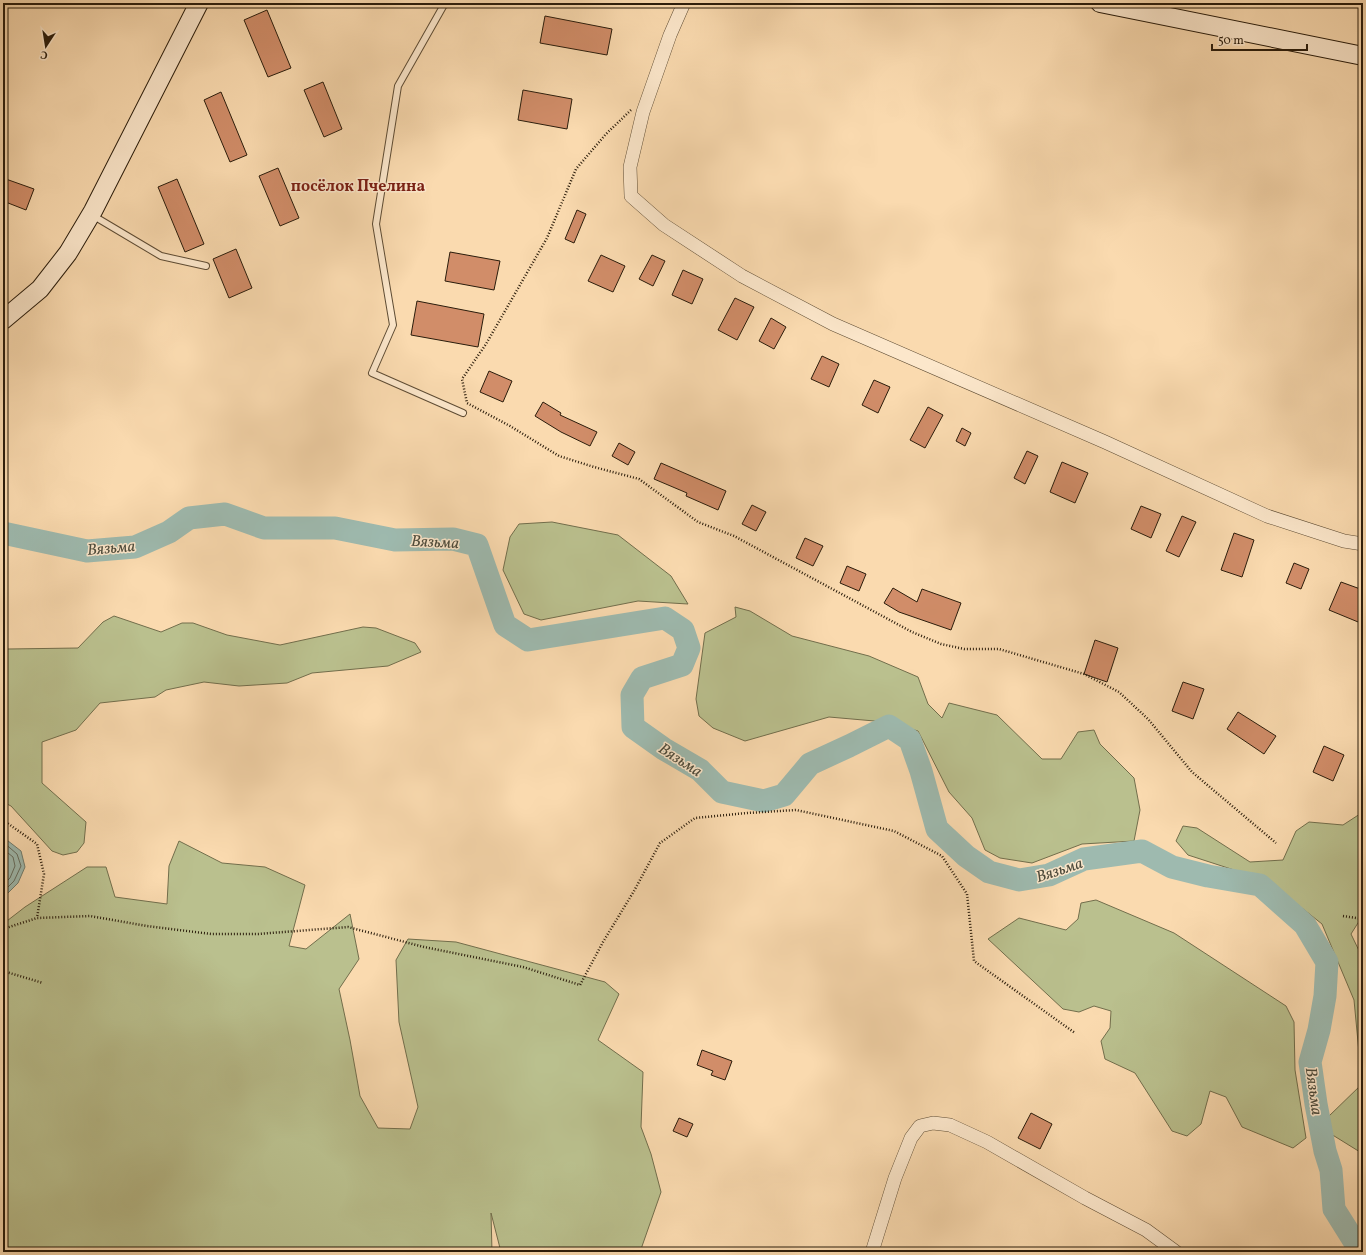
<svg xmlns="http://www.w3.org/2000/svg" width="1366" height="1255" viewBox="0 0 1366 1255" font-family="Vollkorn,serif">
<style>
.green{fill:#bac08e;stroke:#726e4c}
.water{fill:#9ebaaf;stroke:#707b6d}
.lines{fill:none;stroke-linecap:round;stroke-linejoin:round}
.shore{stroke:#646b5d;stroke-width:1}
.river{stroke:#9ebaaf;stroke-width:23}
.building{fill:#d18d69;stroke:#2a1c0b}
.lane-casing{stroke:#5e4c34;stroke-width:8}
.street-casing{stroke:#5e4c34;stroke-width:14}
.secondary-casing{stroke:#2a1c0b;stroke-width:20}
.path{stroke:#2a1c0b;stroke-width:2.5;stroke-dasharray:1 2;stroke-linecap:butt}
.lane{stroke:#fce7cb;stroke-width:6}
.street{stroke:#fce7cb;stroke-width:13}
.secondary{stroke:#fce7cb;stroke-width:18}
.labels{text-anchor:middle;stroke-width:3;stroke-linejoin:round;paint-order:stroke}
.neighbourhood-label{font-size:16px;font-weight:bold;fill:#7a1f14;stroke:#fce7cb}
.water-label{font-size:16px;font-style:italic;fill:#4d4b3c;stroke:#fce7cb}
</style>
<rect width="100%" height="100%" fill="#fadaaf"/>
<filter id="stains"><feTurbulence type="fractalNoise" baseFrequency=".005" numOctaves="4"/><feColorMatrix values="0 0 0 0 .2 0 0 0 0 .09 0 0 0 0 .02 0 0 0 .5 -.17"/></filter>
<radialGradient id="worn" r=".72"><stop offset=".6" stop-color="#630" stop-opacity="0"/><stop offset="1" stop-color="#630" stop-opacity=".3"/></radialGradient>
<path class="green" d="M552,522L618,535L671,576L688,604L638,601L541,620L524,614L503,570L510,537L519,524Z
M735,607L750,611L792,636L869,656L918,677L928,704L942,718L949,703L997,715L1042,759H1061L1078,732L1094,730L1100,744L1134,778L1140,810L1134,841L1082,844L1032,863L1000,858L985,850L972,818L949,792L918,731L886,722L829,717L745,741L713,728L699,716L696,699L705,633L736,617Z
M114,616L161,632L182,623H193L227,635L280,645L363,627L376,628L415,643L421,652L388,666L312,673L287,683L239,686L204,682L166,690L155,697L100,703L76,730L42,742V783L86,822L84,843L77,852L63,855L52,851L11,806L3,802V650L8,649L78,648L103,622Z
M1363,812V915L1351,934L1363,959V1164L1360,1152L1331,1134L1328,1117L1362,1084L1354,1000L1322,924L1268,881L1188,855L1176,841L1183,826L1197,828L1250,862L1283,860L1296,831L1309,822L1343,825Z
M179,841L222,863L265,867L305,885L289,946L306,949L350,914L359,959L339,989L350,1040L360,1096L378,1128L410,1129L418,1107L399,1022L396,960L408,939L456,942L605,982L619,994L598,1040L643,1072L641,1127L651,1154L661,1192L640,1252H501L491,1213L492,1252H3V924L25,907L87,867H106L115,897L167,904L169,866Z
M1096,900L1174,933L1286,1006L1294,1022L1295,1070L1306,1138L1293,1148L1242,1127L1226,1097L1210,1091L1201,1124L1187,1136L1172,1131L1135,1073L1105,1059L1101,1041L1110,1028L1111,1011L1094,1006L1079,1012L1063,1009L988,939L1019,918L1066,930L1078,919L1081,903Z"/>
<path class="water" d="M3,837L21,851L25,867L18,883L3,898Z"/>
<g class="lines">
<path class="shore" d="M3,842L17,854L21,866L14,881L3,892
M3,849L13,857L15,866L10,878L3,885"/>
<path class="river" d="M3,533L87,551L135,547L169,532L189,518L225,514L264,528H335L395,540L453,539L477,545L505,625L528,640L665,618L683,630L689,648L682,665L642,678L632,695L633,727L664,749L700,770L722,792L764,801L784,795L810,764L849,746L889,726L910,740L921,771L937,829L966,856L989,872L1019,880L1049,875L1084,859L1142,851L1172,867L1208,876L1260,885L1305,925L1327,962L1325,996L1319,1030L1310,1062L1316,1104L1325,1151L1331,1170L1334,1209L1361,1252"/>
</g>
<path class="building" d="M267,10L291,68L268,77L244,20Z
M545,16L612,29L607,55L540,43Z
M323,82L342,129L324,137L304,90Z
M523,90L572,99L567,129L518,120Z
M221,92L247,155L230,162L204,100Z
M278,168L299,218L280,226L259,176Z
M3,178L34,189L26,210L3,201Z
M177,179L204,244L185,252L158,187Z
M577,210L586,214L574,243L565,239Z
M236,249L252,288L229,298L213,259Z
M450,252L500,261L494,290L445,281Z
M601,255L625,266L613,292L588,281Z
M652,255L665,261L653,286L639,279Z
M683,270L703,279L692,304L672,295Z
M735,298L754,307L737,340L718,330Z
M417,301L484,314L478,347L411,335Z
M771,318L786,327L774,349L759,341Z
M822,356L839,364L829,387L811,379Z
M489,371L512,381L503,402L480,392Z
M874,380L890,387L878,413L862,405Z
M543,402L561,413L560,415L597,432L590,446L561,432L535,416Z
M928,407L943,415L925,448L910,440Z
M962,428L971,433L965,446L956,441Z
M619,443L635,452L628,465L612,456Z
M1027,451L1038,456L1025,484L1014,478Z
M1062,462L1088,473L1075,503L1050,492Z
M661,463L726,491L718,510L686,496L687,493L654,479Z
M752,505L766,512L756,531L742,524Z
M1141,506L1161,514L1151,538L1131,529Z
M1182,516L1196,522L1179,557L1166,551Z
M1234,533L1254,540L1242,577L1221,570Z
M805,538L823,546L813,566L796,558Z
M1294,563L1309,569L1301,589L1286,583Z
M847,566L866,574L859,591L840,583Z
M1341,582L1363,590V624L1329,610Z
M893,588L917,602L922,589L961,603L951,630L899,612L884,603Z
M1095,640L1118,648L1107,682L1084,674Z
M1183,682L1204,689L1193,719L1172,711Z
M1238,712L1276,736L1264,754L1227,729Z
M1324,746L1344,755L1333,781L1313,772Z
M702,1050L732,1061L725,1080L711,1075L713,1071L697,1065Z
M1031,1113L1052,1124L1040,1149L1018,1138Z
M679,1118L693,1124L687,1137L673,1131Z"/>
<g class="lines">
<g class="lane-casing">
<path id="lane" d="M445,3L398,86L376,224L393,325L372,373L463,413
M92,215L161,256L206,266"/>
</g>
<g class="street-casing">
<path id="street" d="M684,3L670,35L643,112L630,167L631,196L664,225L742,276L833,324L1105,442L1267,516L1344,541L1363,544
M872,1252L895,1178L911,1138L920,1126L933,1123L950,1125L987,1142L1085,1198L1146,1230L1176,1252"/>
</g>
<g class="secondary-casing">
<path id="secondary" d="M1100,3L1363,56
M3,320L40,289L68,253L93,211L199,3"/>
</g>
<path class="path" d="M631,110L606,134L576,169L547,238L486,344L462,379L467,403L510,426L559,456L594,467L639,479L698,522L734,536L912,632L941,644L964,649H999L1084,674L1119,692L1148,719L1192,772L1276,843
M3,820L37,844L44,874L37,918
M1343,916L1363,919
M3,929L37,918L90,916L147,926L211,934H258L348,927L424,947L523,967L580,985L603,942L634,891L660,843L695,818L747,813L796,810L894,831L942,856L967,894L974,961L1075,1033
M3,971L43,983"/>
<use href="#lane" class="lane"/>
<use href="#street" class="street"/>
<use href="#secondary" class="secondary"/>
</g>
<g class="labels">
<g class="neighbourhood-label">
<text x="358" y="191">посёлок Пчелина</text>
</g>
<g class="water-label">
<text transform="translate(435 541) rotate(3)" y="6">Вязьма</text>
<text transform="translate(111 547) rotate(-5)" y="6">Вязьма</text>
<text transform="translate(681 759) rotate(33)" y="6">Вязьма</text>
<text transform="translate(1059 869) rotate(-18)" y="6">Вязьма</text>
<text transform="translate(1315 1091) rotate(82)" y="6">Вязьма</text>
</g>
</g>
<rect width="1366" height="1255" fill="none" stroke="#fadaaf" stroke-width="16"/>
<rect x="4" y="4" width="1358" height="1247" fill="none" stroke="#2a1c0b" stroke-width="2"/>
<rect x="8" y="8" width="1350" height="1239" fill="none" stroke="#2a1c0b"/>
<g transform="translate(46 46) rotate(192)" stroke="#fce7cb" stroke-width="3" paint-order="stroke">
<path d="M0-3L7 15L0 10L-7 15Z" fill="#2a1c0b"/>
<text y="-6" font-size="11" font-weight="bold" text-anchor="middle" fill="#2a1c0b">С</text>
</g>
<path d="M1212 44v6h95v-6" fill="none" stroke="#2a1c0b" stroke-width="2"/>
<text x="1218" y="44" font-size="12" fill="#2a1c0b" stroke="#fce7cb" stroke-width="3" paint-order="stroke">50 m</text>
<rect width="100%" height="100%" filter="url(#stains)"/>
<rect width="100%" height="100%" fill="url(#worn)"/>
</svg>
